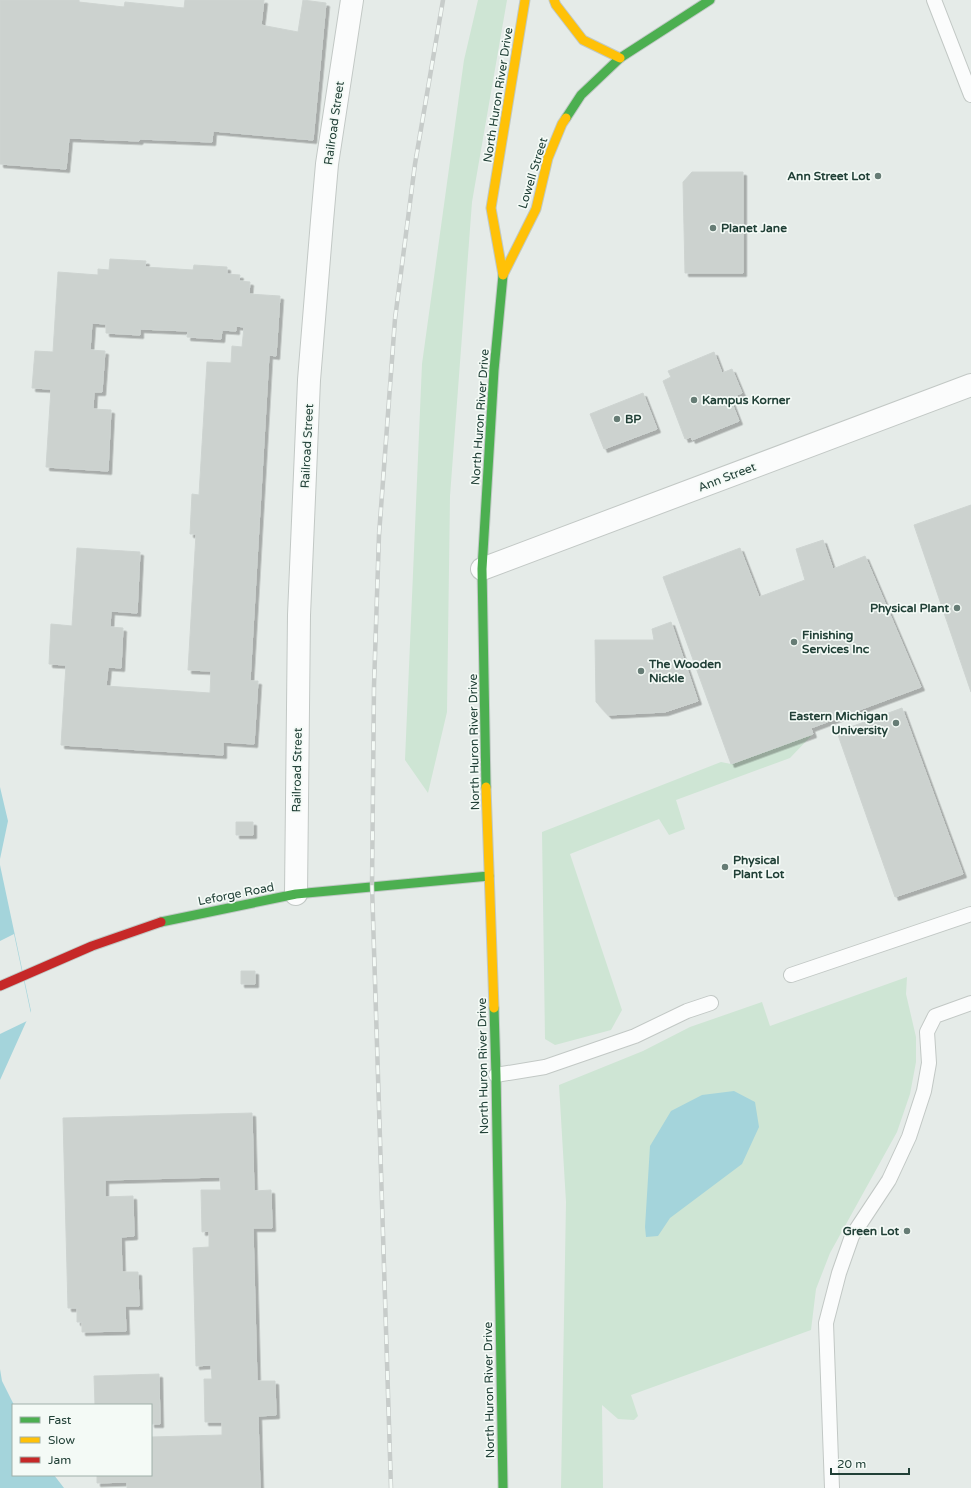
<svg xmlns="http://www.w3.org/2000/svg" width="971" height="1488" viewBox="0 0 971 1488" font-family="'Varela Round',sans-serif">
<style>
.green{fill:#cee5d4}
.water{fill:#a4d4db}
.pier{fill:#e5ebe8}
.building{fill:#ccd2cf;stroke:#ced4d1;filter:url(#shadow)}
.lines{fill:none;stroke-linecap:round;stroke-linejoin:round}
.lane-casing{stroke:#c2c8c5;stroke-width:16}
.street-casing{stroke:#c2c8c5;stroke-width:24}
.fast-casing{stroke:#c0c9c5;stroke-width:11}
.slow-casing{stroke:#c0c9c5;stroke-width:11}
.jam-casing{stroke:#c0c9c5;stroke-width:11}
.lane{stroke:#fbfcfc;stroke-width:14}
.street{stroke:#fbfcfc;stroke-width:22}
.fast{stroke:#4caf50;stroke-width:9}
.slow{stroke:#ffc107;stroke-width:9}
.jam{stroke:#c62828;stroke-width:9}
.rail-casing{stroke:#c7ccca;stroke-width:4.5}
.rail{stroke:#f4faf6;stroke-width:3;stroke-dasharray:9;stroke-linecap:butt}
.poi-dot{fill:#667c75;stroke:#f4faf6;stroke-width:1.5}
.labels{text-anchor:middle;stroke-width:3.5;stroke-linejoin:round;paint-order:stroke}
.street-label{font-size:12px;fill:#214037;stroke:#f4faf6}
.poi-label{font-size:12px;font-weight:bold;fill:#214037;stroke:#f4faf6;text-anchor:start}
</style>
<defs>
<filter id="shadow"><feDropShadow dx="3.5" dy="3.5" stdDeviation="0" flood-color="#0004"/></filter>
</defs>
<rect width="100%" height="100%" fill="#e5ebe8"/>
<path class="green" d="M478,0H507L472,202L450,496L447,712L428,793L405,760L422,364L464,60Z
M813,734L790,758L676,800L685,829L669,835L659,819L570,854L622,1010L611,1030L555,1045L545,1039L542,832L721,762L731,764Z
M907,977L906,994L916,1037V1062L910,1094L897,1132L830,1253L816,1289L811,1330L631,1395L638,1416L634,1420L618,1419L602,1405L603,1488H561L566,1202L559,1085L643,1051L690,1027L762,1002L770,1026Z"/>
<path class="water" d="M0,787L8,821L0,859Z
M0,865L31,1011L0,1080Z
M734,1091L755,1102L759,1127L742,1164L670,1218L658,1236L646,1237L645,1227L650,1146L671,1111L702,1095Z
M0,1369L2,1381L14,1405H13V1475H54L64,1488H0Z"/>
<path class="pier" d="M14,934L31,1014L29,1020L0,1034V941Z"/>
<path class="building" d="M0,0H79V2L124,7L125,2L184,8L185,0H264L261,25L298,32L303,0L326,3L313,140L213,131L212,142L140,139L139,141L69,138L66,169L0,164Z
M692,172H743V273H685L683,182Z
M110,259L146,261L145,267L193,270L194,265L227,267V274L240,275L239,281L250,282L249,294L280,296L276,356L269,355L250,681H258L254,744L223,742V755L61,745L66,665L49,664L51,624L72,626L77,548L140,552L137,613L111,611L110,627L123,628L121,668L108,667L106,686L210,693L211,671L188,670L196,534H190L192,494L199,495L207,362L231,363L232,346L242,347L244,327L236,326V331L222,330L221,339L187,337L188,331L163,330L140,329V335L106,333V324L92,323L90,350L105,351L102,392H94L93,409L111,410L108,471L46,467L51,389L32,388L35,351L53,352L58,272L98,275V269L109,270Z
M714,352L722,373L732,369L742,393L730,398L739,421L692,440L691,437L685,439L663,381L671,377L668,371Z
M643,393L657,429L604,449L590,414Z
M971,505V692L914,525Z
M823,540L833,569L865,556L921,687L811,728L813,734L731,764L663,577L740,548L759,597L805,580L796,549Z
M671,622L698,701L665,712L608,715L596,702L595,640H654L652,629Z
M902,708L963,874L895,897L837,732Z
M236,822H253V835H236Z
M241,971H255V984H241Z
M252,1113L254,1191L271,1190L272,1228H253L257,1381H275L276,1415L258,1416L260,1488H127V1482L97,1483V1475H151V1437L222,1435V1422H205L204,1379H212L211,1365L196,1366L193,1248L209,1247V1231L202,1232L201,1190H221L220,1177L105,1180V1197L133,1196L134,1236L121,1237L122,1272H138L139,1306H125L126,1331L82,1332V1322H77V1308H68L63,1118Z
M159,1374L160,1424H151V1405H95L94,1376Z"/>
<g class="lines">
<g class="lane-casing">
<path id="lane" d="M934,0L971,95
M791,975L971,914
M496,1075L545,1067L635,1036L687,1011L711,1003
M832,1488L826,1323L839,1273L852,1236L889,1180L909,1137L924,1091L929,1063L927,1032L935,1016L971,1003"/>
</g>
<g class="street-casing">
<path id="street" d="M482,569L971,385
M296,894L299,615L309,380L322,221L327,164L352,0"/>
</g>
<g class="fast-casing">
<path id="fast" d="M566,118L581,95L620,58L710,0
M486,787L482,569L494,370L503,275
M161,922L296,894L489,876
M494,1008L496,1075L503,1488"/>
</g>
<g class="slow-casing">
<path id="slow" d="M554,0L556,5L583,40L620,58
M503,275L536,209L548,158L562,124L566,118
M503,275L491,208L525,0
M486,787L494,1008"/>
</g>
<g class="jam-casing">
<path id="jam" d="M0,986L92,946L161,922"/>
</g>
<use href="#lane" class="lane"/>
<use href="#street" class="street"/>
<use href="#fast" class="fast"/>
<use href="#slow" class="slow"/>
<use href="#jam" class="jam"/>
<g class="rail-casing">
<path id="rail" d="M391,1488L372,886L374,686L379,535L395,319L415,164L443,0"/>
</g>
<use href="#rail" class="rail"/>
</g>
<g class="poi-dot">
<circle cx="878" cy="176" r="4"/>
<circle cx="713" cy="228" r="4"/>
<circle cx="694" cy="400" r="4"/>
<circle cx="617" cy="419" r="4"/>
<circle cx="957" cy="608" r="4"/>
<circle cx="794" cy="642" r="4"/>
<circle cx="641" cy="671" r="4"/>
<circle cx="896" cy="723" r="4"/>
<circle cx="725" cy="867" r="4"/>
<circle cx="907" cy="1231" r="4"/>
</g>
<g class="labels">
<g class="street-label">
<text transform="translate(498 95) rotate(-81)" y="4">North Huron River Drive</text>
<text transform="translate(334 123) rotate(-82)" y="4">Railroad Street</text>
<text transform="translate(533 173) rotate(-73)" y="4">Lowell Street</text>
<text transform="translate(480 417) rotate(-86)" y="4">North Huron River Drive</text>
<text transform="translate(307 446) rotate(-87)" y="4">Railroad Street</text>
<text transform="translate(727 477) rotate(-21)" y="4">Ann Street</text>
<text transform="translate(474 742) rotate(-91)" y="4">North Huron River Drive</text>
<text transform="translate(297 770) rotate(-89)" y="4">Railroad Street</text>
<text transform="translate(236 894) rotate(-11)" y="4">Leforge Road</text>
<text transform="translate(483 1066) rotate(-91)" y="4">North Huron River Drive</text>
<text transform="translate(489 1390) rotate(-91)" y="4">North Huron River Drive</text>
</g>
<g class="poi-label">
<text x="870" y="180" text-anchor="end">Ann Street Lot</text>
<text x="721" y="232">Planet Jane</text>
<text x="702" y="404">Kampus Korner</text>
<text x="625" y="423">BP</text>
<text x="949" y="612" text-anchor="end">Physical Plant</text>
<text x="802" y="639">Finishing<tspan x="802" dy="14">Services Inc</tspan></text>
<text x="649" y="668">The Wooden<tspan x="649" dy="14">Nickle</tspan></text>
<text x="888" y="720" text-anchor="end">Eastern Michigan<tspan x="888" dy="14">University</tspan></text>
<text x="733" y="864">Physical<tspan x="733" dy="14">Plant Lot</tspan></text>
<text x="899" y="1235" text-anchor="end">Green Lot</text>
</g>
</g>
<rect x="12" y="1404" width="140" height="72" fill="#f4faf6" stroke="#a0b0aa"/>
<rect x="20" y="1417" width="20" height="6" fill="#4caf50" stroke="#a0b0aa"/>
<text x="48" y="1424" font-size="12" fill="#214037">Fast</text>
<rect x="20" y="1437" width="20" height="6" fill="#ffc107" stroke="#a0b0aa"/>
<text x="48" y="1444" font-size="12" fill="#214037">Slow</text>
<rect x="20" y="1457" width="20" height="6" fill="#c62828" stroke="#a0b0aa"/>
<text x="48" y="1464" font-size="12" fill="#214037">Jam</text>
<path d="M831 1468v6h78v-6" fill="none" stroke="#214037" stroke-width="2"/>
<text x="837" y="1468" font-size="12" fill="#214037" stroke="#f4faf6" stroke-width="3" paint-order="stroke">20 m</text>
</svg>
